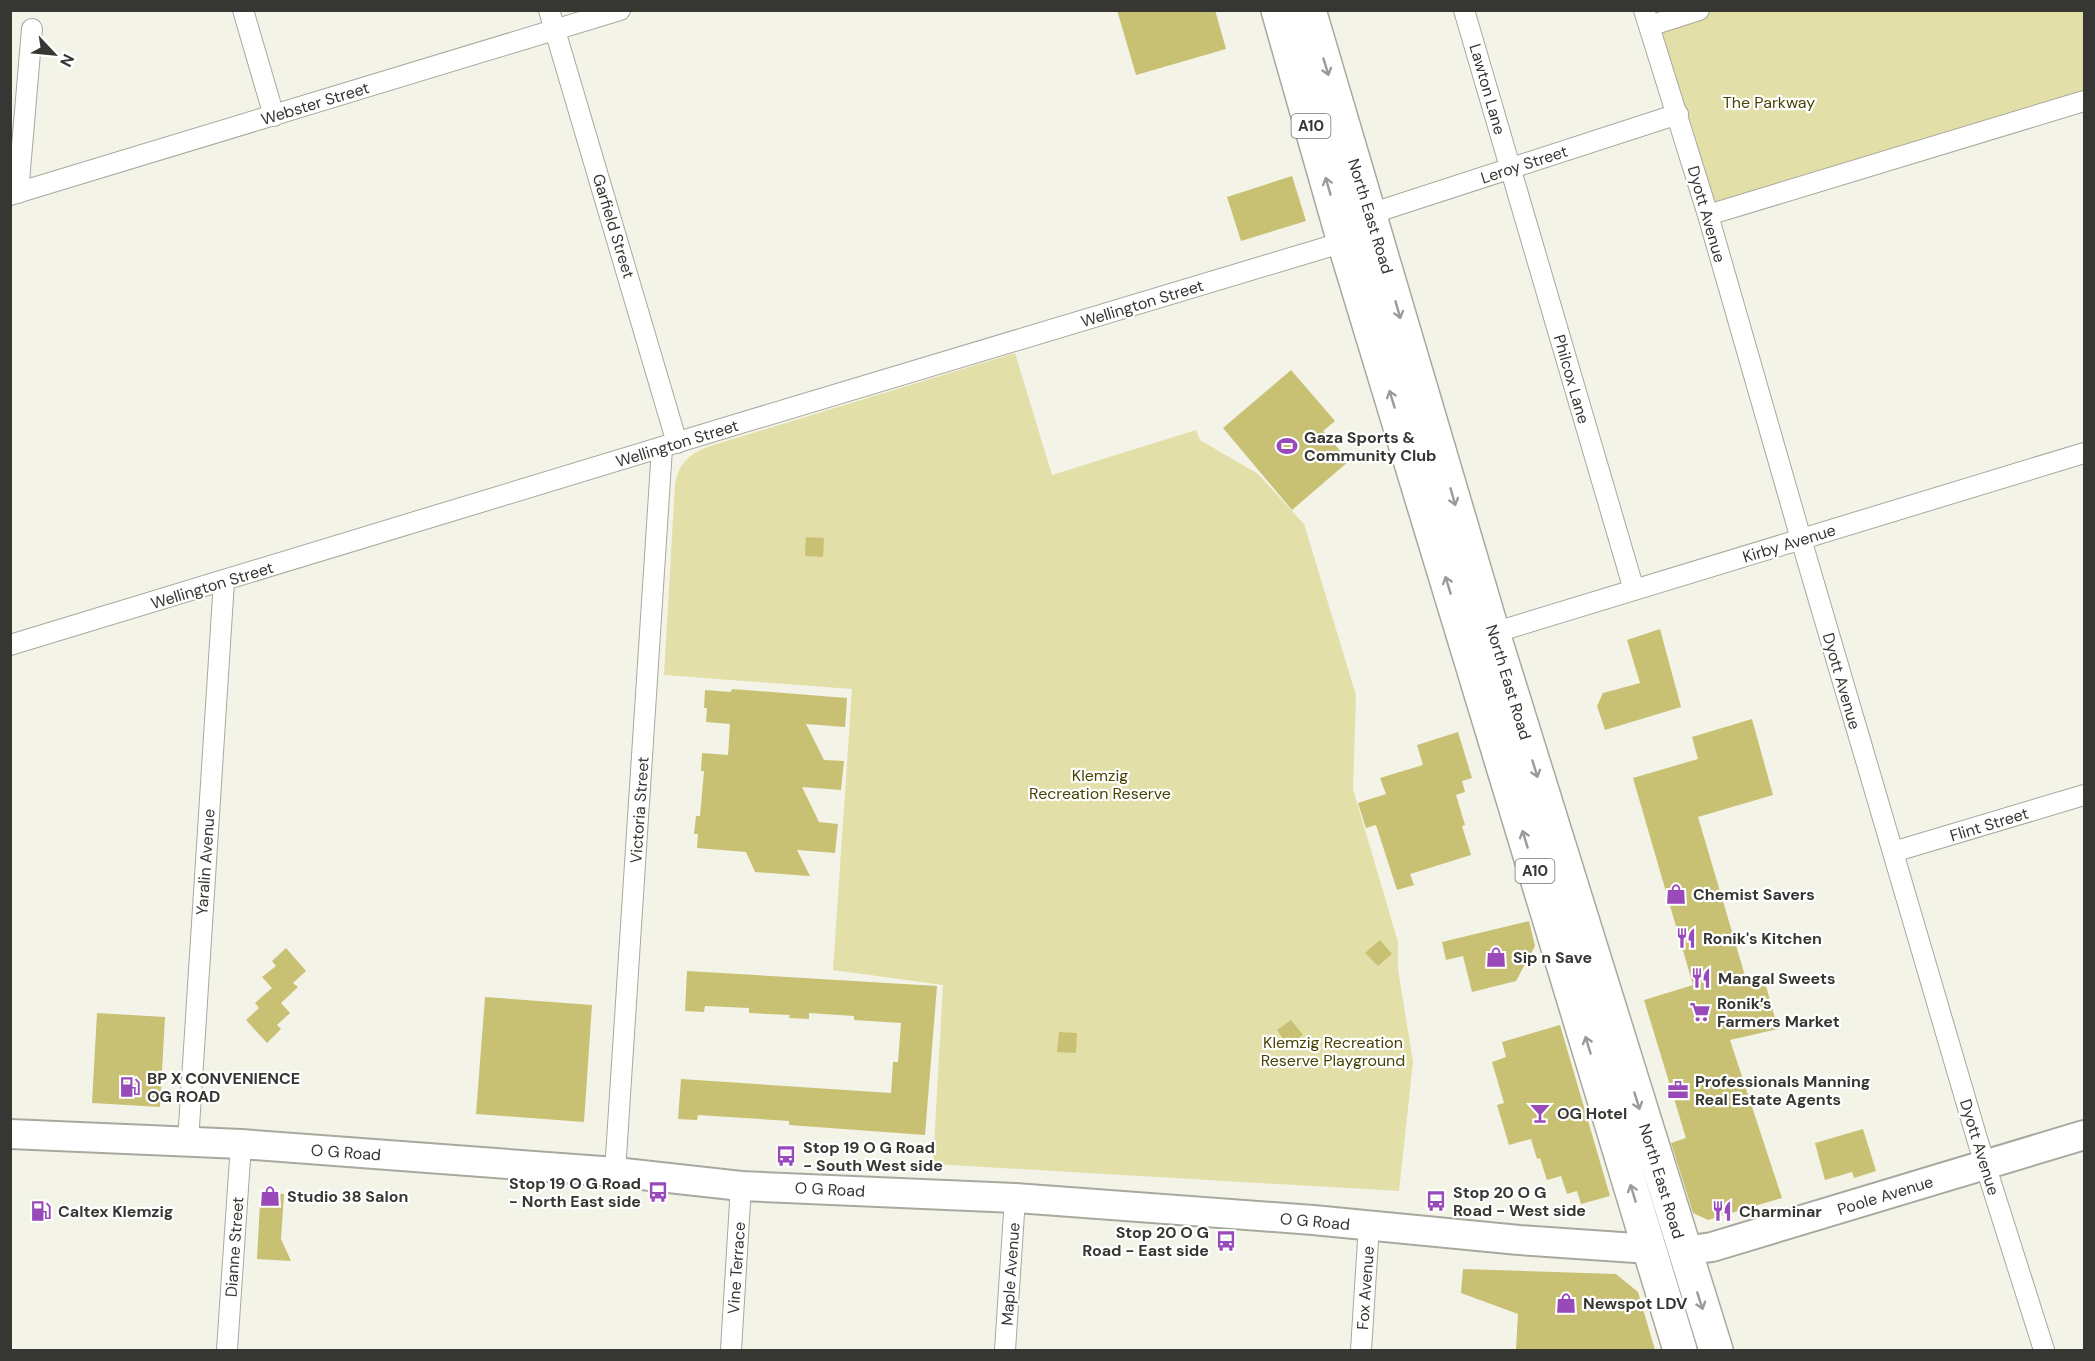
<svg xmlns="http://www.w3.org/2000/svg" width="2095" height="1361" viewBox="0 0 2095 1361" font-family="'DM Sans',sans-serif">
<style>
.green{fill:#e3dfa8}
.building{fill:#c8c174}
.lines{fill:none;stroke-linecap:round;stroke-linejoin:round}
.street-casing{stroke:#a9a89e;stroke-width:22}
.secondary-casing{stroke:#a9a89e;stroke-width:32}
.highway-casing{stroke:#a9a89e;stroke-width:36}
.street{stroke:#fff;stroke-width:20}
.secondary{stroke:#fff;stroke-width:28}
.highway{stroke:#fff;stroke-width:33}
.oneway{stroke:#9a9a98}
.labels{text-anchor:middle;stroke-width:4.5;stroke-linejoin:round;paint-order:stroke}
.shield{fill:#fff;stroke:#727270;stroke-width:1.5}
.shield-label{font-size:15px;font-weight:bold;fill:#363632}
.street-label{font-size:16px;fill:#363632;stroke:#fff}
.park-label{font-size:16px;fill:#494304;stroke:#fff}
.poi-label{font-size:16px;font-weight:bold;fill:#363632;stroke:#fff;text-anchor:start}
</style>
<rect width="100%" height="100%" fill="#f3f3e8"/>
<path class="green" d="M1699,10L2084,11V101L1708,215L1651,25Z
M1015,353L1052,475L1196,430L1200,440L1258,474L1304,524L1356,695L1353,789L1398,942V969L1413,1062L1399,1191L933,1164L943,985L833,970L852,689L664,675L675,484C679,464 688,455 707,447Z"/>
<path class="building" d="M1117,10H1215L1226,49L1136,75Z
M1292,176L1306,221L1241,241L1227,197Z
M1291,370L1335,421L1323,431L1349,461L1292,510L1223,428Z
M806,537L824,538L823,557L805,556Z
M1660,629L1681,707L1605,730L1597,706L1603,693L1640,683L1627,640Z
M732,689L847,698L845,727L806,724L824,760L844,761L841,790L802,787L819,822L838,824L835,853L797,850L810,876L755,872L746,852L697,848L698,834H694L696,816H700L704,771H701L702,753L728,755L730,724L706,722L707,708H704L705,690L731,692Z
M1752,719L1773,795L1698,817L1746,979L1763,975L1778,1029L1730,1040L1782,1198L1708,1220L1693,1213L1671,1143L1686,1138L1644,1000L1693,985L1633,778L1698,759L1692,737Z
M1458,732L1472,778L1462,781L1465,792L1456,795L1465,825L1462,826L1471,855L1410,874L1414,885L1397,890L1376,825L1366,828L1358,803L1386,794L1380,778L1423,765L1417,745Z
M1529,921L1535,946L1516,981L1472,992L1463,956L1446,960L1442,942Z
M1380,940L1392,954L1378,966L1365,953Z
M286,948L306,971L293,983L298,987L281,1003L290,1013L277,1025L281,1029L267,1043L246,1020L259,1008L255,1003L272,988L262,977L276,966L272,961Z
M687,971L937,986L925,1135L789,1125V1121L698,1115L697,1120L678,1119L681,1079L891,1093L893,1062H898L901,1023L854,1020V1016L809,1013V1019L789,1018L790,1015L749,1013V1008L705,1006L704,1012L685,1011Z
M485,997L592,1005L584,1122L476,1114Z
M97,1013L165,1017L160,1107L92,1103Z
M1291,1020L1303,1035L1288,1046L1277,1030Z
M1560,1025L1610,1196L1581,1204L1577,1191L1567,1194L1561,1176L1547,1180L1540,1158L1537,1159L1531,1139L1509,1145L1497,1105L1504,1103L1492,1062L1506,1057L1502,1042Z
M1059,1032L1077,1033L1076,1053L1057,1052Z
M1863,1129L1876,1171L1854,1178L1852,1172L1825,1180L1815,1143Z
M270,1193L284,1194L281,1239L291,1261L257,1259L260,1202Z
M1463,1269L1616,1274L1638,1292L1655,1350H1516L1518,1314L1461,1293Z"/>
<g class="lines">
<g class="street-casing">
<path id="street" d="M243,10L274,116
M549,10L677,443
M1464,10L1634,590
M1644,10L1708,215L1801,539L1978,1142L2044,1350
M1649,26L1699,10
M18,193L32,29
M10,195L620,10
M1370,214L1678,114
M1708,215L2084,101
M1493,633L2084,453
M10,645L731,426L1344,242
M1893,852L2084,795
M188,1142L224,581
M615,1172L662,448
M227,1350L241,1144
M731,1350L741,1186
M1005,1350L1015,1198
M1361,1350L1369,1225"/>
</g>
<g class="secondary-casing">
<path id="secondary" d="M10,1134L241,1144L615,1172L741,1186L1015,1198L1313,1220L1519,1240L1650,1249
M1684,1251L1712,1247L2084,1135"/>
</g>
<g class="highway-casing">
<path id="highway" d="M1278,10L1344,242L1680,1350
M1309,10L1493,633L1716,1350"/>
</g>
<use href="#street" class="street"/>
<use href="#secondary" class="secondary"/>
<use href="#highway" class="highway"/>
</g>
<defs><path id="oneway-shaft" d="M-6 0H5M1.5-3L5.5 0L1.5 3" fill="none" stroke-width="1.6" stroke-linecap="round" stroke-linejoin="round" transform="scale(1.5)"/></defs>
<g class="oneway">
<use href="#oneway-shaft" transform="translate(1326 67) rotate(73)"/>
<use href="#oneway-shaft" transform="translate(1328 186) rotate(-106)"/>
<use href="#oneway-shaft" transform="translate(1398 310) rotate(74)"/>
<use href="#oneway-shaft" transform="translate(1392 399) rotate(-107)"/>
<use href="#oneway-shaft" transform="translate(1453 497) rotate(74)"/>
<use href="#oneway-shaft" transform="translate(1448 585) rotate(-107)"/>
<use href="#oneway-shaft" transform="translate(1535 769) rotate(73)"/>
<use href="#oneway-shaft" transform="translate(1525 839) rotate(-107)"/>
<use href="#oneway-shaft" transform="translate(1588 1045) rotate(-107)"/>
<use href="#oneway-shaft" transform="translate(1637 1101) rotate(73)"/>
<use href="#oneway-shaft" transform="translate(1633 1193) rotate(-107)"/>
<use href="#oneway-shaft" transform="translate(1700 1301) rotate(72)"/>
</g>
<defs>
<g id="stadium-bare" transform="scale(1.62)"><path d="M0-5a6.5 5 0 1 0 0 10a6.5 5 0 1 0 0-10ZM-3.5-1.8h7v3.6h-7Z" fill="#984abb" stroke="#fff" stroke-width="2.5" paint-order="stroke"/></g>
<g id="shop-bare" transform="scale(1.62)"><path d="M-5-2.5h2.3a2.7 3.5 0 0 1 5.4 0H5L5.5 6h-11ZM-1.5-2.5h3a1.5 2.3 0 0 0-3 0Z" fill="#984abb" stroke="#fff" stroke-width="2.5" paint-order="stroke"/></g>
<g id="restaurant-bare" transform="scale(1.62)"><path d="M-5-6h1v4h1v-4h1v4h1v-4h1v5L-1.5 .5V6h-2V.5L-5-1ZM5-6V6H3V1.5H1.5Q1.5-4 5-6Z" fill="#984abb" stroke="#fff" stroke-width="2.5" paint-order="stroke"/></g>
<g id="supermarket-bare" transform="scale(1.62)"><path d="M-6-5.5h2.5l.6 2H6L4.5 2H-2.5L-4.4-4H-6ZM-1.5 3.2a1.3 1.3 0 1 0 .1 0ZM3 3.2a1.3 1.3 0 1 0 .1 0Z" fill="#984abb" stroke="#fff" stroke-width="2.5" paint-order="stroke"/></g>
<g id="fuel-bare" transform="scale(1.62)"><path d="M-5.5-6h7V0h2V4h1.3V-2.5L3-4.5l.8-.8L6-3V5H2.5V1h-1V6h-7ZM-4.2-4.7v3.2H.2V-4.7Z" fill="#984abb" stroke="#fff" stroke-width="2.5" paint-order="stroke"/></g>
<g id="office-bare" transform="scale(1.62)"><path d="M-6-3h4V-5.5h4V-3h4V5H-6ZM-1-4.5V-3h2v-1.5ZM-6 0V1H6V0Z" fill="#984abb" stroke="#fff" stroke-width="2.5" paint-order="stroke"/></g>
<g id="bar-bare" transform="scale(1.62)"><path d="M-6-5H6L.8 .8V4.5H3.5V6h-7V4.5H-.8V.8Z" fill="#984abb" stroke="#fff" stroke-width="2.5" paint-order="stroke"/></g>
<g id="bus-bare" transform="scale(1.62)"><path d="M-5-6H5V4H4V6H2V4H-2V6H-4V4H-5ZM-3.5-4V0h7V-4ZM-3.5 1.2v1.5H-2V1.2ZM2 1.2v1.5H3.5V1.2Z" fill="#984abb" stroke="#fff" stroke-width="2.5" paint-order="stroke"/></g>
</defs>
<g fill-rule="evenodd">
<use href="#stadium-bare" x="1287" y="446"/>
<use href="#shop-bare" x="1676" y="894"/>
<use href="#restaurant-bare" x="1686" y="938"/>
<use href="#shop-bare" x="1496" y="957"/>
<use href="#restaurant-bare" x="1701" y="978"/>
<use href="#supermarket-bare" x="1700" y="1012"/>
<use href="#fuel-bare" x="130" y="1087"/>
<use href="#office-bare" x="1678" y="1090"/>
<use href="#bar-bare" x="1540" y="1113"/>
<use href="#bus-bare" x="786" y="1156"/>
<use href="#bus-bare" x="658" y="1192"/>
<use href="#shop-bare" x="270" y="1196"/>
<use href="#bus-bare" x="1436" y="1201"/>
<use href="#fuel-bare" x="41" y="1211"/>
<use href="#restaurant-bare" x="1722" y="1211"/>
<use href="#bus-bare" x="1226" y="1241"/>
<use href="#shop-bare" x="1566" y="1303"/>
</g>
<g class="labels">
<g class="shield">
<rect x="1291.5" y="114" width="39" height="24" rx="4.5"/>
<rect x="1515.5" y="859" width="39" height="24" rx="4.5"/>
</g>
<g class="shield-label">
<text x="1311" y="131">A10</text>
<text x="1535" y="876">A10</text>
</g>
<g class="street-label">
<text transform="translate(1488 89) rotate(74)" y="6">Lawton Lane</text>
<text transform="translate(315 103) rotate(-17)" y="6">Webster Street</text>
<text transform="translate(1524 164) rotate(-18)" y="6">Leroy Street</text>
<text transform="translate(1707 214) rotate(74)" y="6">Dyott Avenue</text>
<text transform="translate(1371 216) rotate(73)" y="6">North East Road</text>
<text transform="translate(614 226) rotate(73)" y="6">Garfield Street</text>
<text transform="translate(1142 303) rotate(-17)" y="6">Wellington Street</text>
<text transform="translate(1572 379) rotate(74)" y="6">Philcox Lane</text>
<text transform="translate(677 443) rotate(-17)" y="6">Wellington Street</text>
<text transform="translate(1789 543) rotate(-17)" y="6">Kirby Avenue</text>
<text transform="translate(212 585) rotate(-17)" y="6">Wellington Street</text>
<text transform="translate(1842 681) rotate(74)" y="6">Dyott Avenue</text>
<text transform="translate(1509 682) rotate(73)" y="6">North East Road</text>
<text transform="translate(639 810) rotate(-86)" y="6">Victoria Street</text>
<text transform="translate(1989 824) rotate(-17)" y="6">Flint Street</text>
<text transform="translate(205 862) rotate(-86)" y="6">Yaralin Avenue</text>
<text transform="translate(1980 1147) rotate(73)" y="6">Dyott Avenue</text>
<text transform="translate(346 1152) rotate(4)" y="6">O G Road</text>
<text transform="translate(1662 1181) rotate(73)" y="6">North East Road</text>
<text transform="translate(830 1189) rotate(3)" y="6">O G Road</text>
<text transform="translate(1885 1195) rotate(-17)" y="6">Poole Avenue</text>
<text transform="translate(1315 1221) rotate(5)" y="6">O G Road</text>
<text transform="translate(234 1247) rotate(-86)" y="6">Dianne Street</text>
<text transform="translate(736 1268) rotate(-86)" y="6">Vine Terrace</text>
<text transform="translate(1010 1274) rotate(-86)" y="6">Maple Avenue</text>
<text transform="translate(1365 1288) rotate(-86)" y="6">Fox Avenue</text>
</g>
<g class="park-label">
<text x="1769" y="108">The Parkway</text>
<text x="1100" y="781">Klemzig<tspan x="1100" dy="18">Recreation Reserve</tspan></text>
<text x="1333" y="1048">Klemzig Recreation<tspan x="1333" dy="18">Reserve Playground</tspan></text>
</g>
<g class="poi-label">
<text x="1304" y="443">Gaza Sports &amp;<tspan x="1304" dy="18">Community Club</tspan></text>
<text x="1693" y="900">Chemist Savers</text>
<text x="1703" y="944">Ronik's Kitchen</text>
<text x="1513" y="963">Sip n Save</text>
<text x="1718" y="984">Mangal Sweets</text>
<text x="1717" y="1009">Ronik’s<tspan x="1717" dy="18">Farmers Market</tspan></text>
<text x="147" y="1084">BP X CONVENIENCE<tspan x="147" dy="18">OG ROAD</tspan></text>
<text x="1695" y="1087">Professionals Manning<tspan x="1695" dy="18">Real Estate Agents</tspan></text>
<text x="1557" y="1119">OG Hotel</text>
<text x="803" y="1153">Stop 19 O G Road<tspan x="803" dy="18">- South West side</tspan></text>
<text x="641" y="1189" text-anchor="end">Stop 19 O G Road<tspan x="641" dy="18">- North East side</tspan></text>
<text x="1453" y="1198">Stop 20 O G<tspan x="1453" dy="18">Road - West side</tspan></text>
<text x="287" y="1202">Studio 38 Salon</text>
<text x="58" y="1217">Caltex Klemzig</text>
<text x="1739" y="1217">Charminar</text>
<text x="1209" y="1238" text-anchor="end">Stop 20 O G<tspan x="1209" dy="18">Road - East side</tspan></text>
<text x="1583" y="1309">Newspot LDV</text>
</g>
</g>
<rect width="2095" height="1361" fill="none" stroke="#363632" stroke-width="24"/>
<g transform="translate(54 54) rotate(116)" stroke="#ffffff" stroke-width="4.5" paint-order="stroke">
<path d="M0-4.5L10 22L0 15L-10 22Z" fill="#363632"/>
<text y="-9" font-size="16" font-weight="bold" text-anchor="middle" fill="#363632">N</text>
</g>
</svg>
